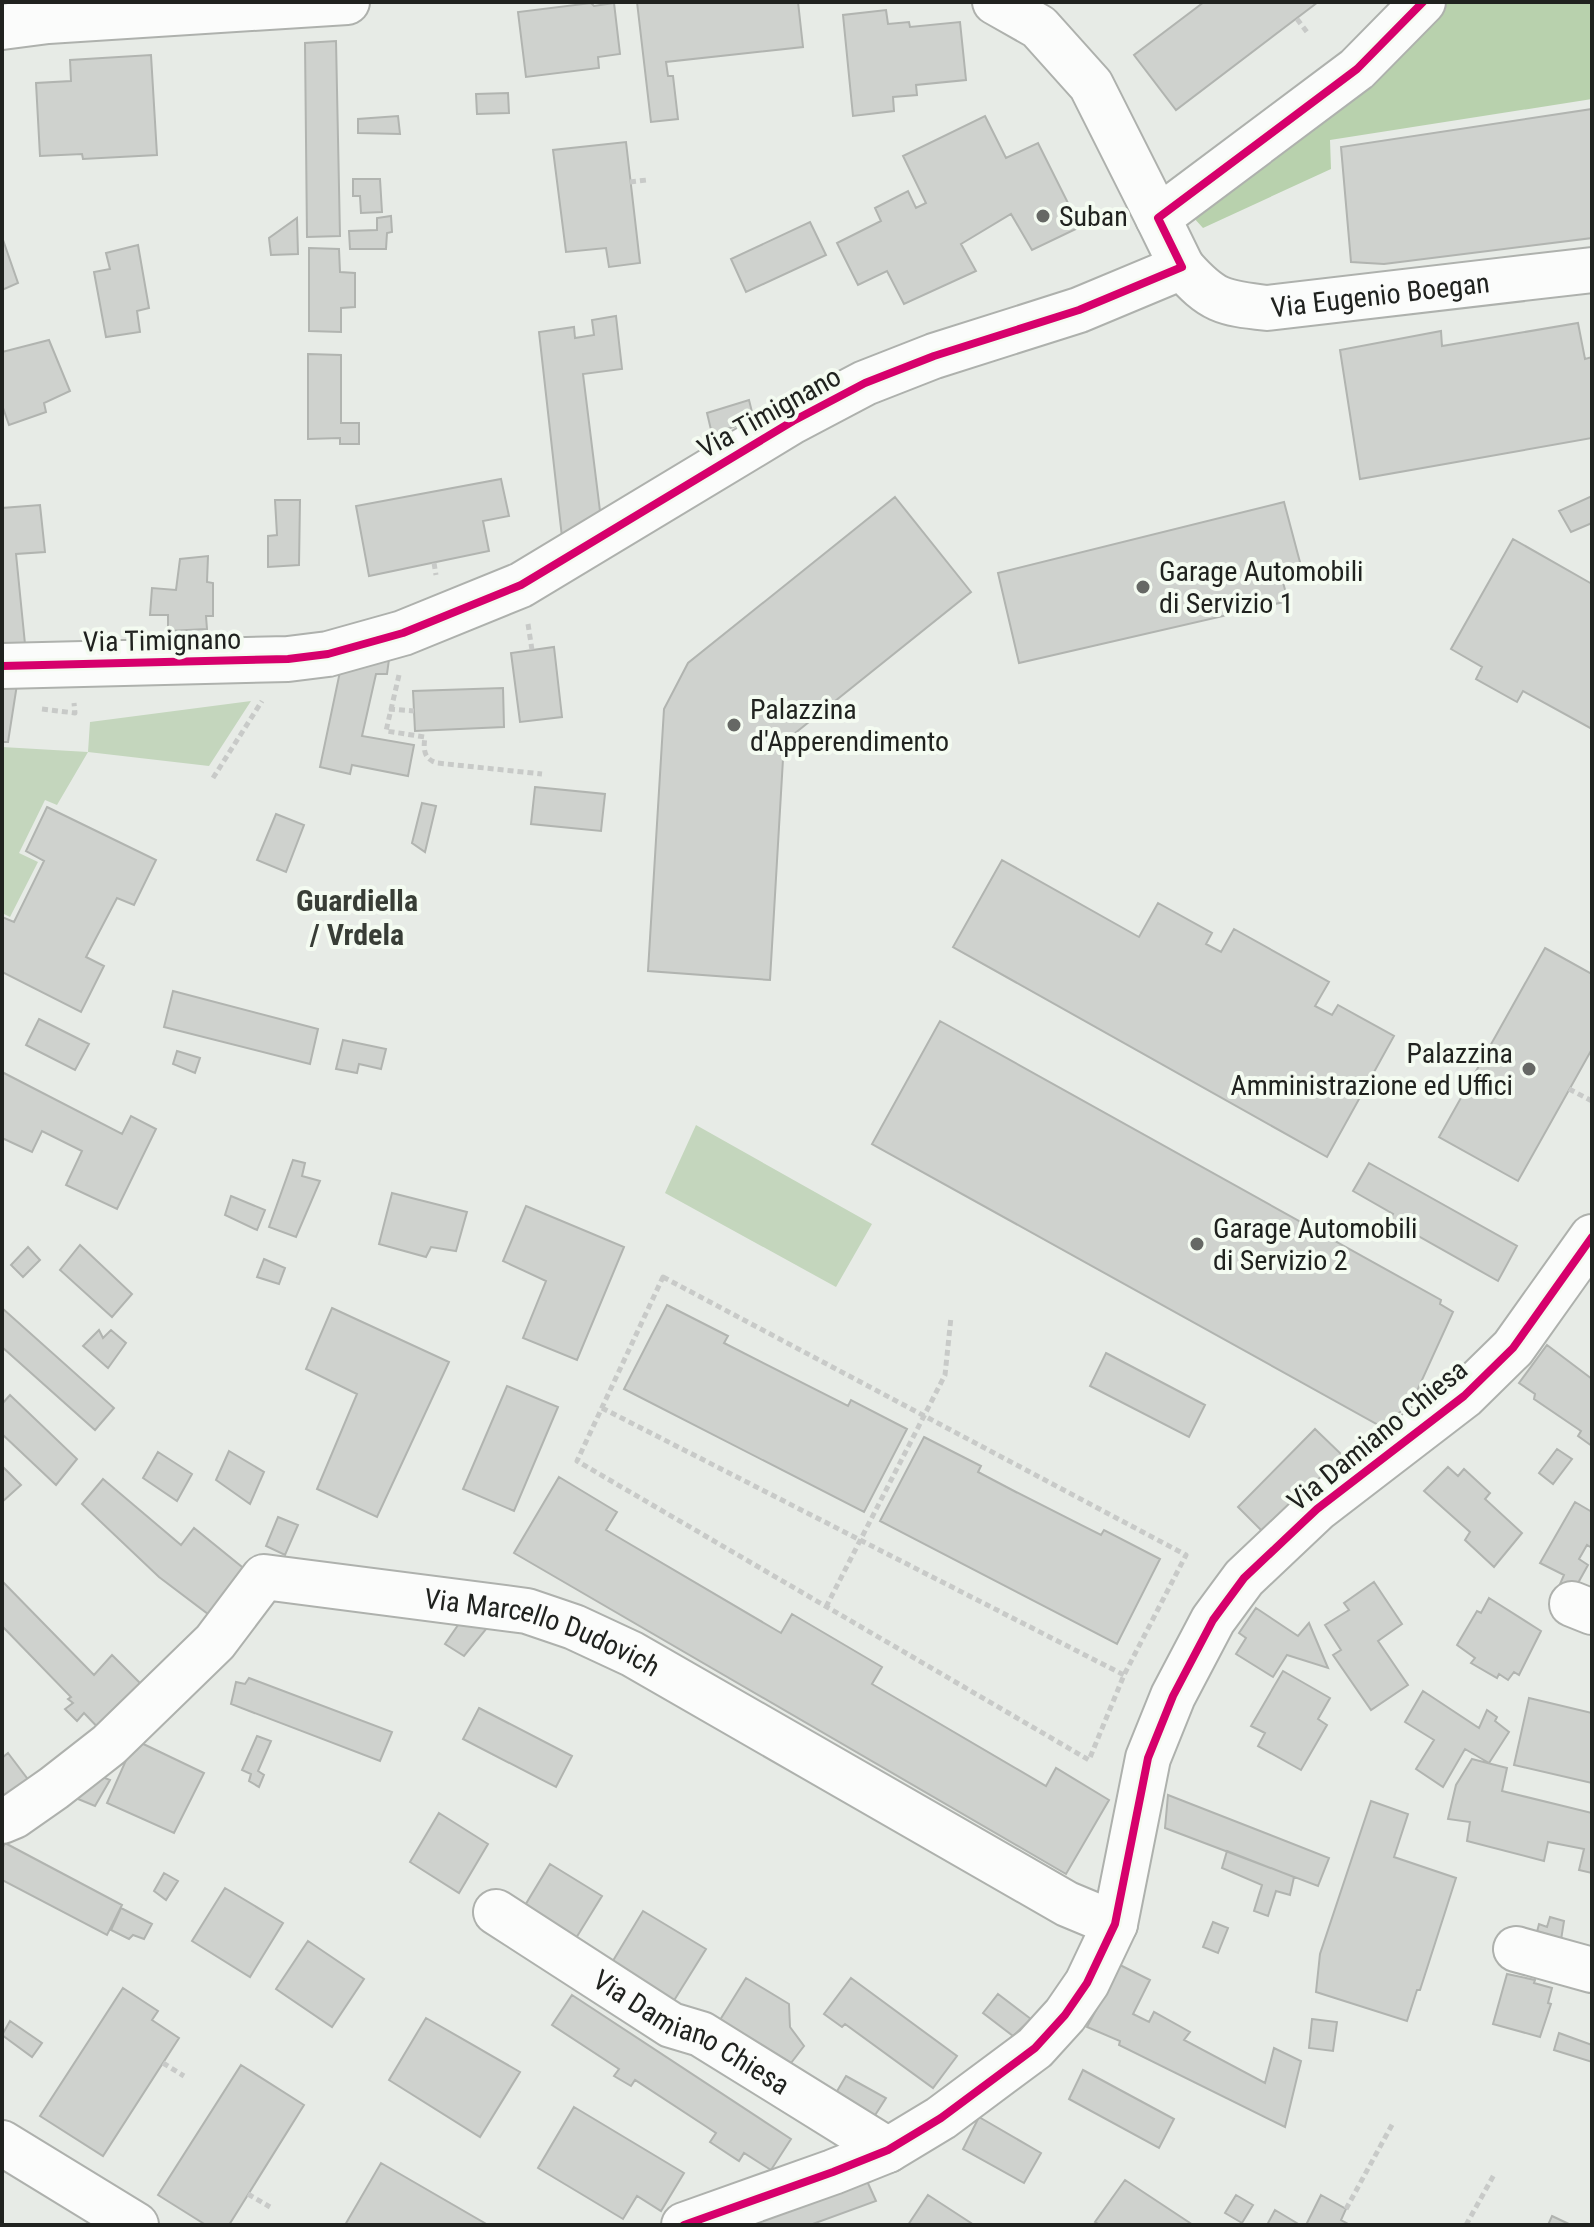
<svg xmlns="http://www.w3.org/2000/svg" width="1594" height="2227" viewBox="0 0 1594 2227" font-family="'Roboto Condensed',sans-serif">
<style>
.green{fill:#c4d6bd}
.forest{fill:#b8d1ad}
.building{fill:#cfd2ce;stroke:#b1b4b0;stroke-width:2}
.lines{fill:none;stroke-linecap:round;stroke-linejoin:round}
.minor-casing{stroke:#aeb1ad;stroke-width:48}
.path{stroke:#c8cac8;stroke-width:5;stroke-dasharray:6 4;stroke-linecap:butt}
.minor{stroke:#fbfcfb;stroke-width:44}
.cycleway-casing{stroke:#f4fbf1;stroke-width:13}
.cycleway{stroke:#d6006c;stroke-width:8}
.poi-dot{fill:#666865;stroke:#f4fbf1;stroke-width:3}
.labels{text-anchor:middle;stroke-width:8;stroke-linejoin:round;paint-order:stroke}
.poi-label{font-size:28px;fill:#20221f;stroke:#f4fbf1;text-anchor:start}
.street-label{font-size:28px;fill:#20221f;stroke:#f4fbf1}
.neighbourhood-label{font-size:30px;font-weight:bold;fill:#383d36;stroke:#f4fbf1}
</style>
<rect width="100%" height="100%" fill="#e7ebe6"/>
<path class="green" d="M251,701L209,766L88,752L57,805L45,800L19,853L38,862L10,917L2,913V747L88,752L90,722Z
M696,1125L872,1224L836,1287L665,1193Z"/>
<path class="forest" d="M1445,2H1592V99L1330,140L1331,169L1203,228L1193,217L1380,73Z"/>
<path class="building" d="M637,2H798L803,47L666,62L668,76H673L678,119L651,122Z
M1204,2H1318L1176,110L1134,55Z
M591,3L594,6L614,3L620,54L598,57L599,68L526,77L518,12Z
M886,10L888,24L909,22L910,27L960,22L966,80L916,85L917,95L893,97L894,111L853,116L843,15Z
M336,41L340,236L307,237L305,43Z
M151,55L157,155L83,159L82,154L40,156L36,83L71,81L70,60Z
M508,93L509,113L477,114L476,94Z
M1592,109V238L1384,264L1351,262L1341,147Z
M398,116L400,134L358,133V119Z
M985,116L1006,158L1038,143L1080,227L1032,250L1011,214L961,244L976,271L904,304L887,271L858,285L837,243L881,221L875,208L908,191L916,208L926,203L903,156Z
M626,142L640,263L609,267L606,248L566,252L553,150Z
M353,179H380L382,212L361,213L360,196H353Z
M391,216L392,232L387,233L386,249H350L349,231L377,230V218Z
M297,218L298,254L271,255L269,238Z
M810,222L826,255L746,292L731,259Z
M2,237L18,283L2,290Z
M138,245L149,308L137,311L140,332L106,337L94,272L110,269L106,253Z
M309,248L339,249L340,272L355,273V307L341,308V332L309,331Z
M616,316L622,369L583,374L601,519L563,546L539,332L574,327L575,338L594,335L592,320Z
M1578,323L1585,359L1592,357V438L1360,479L1340,350L1441,331L1442,346Z
M49,340L70,391L44,403L46,412L9,425L2,405V352Z
M308,354L341,355V423H359V444H340V438L308,439Z
M749,400L754,420L712,434L707,413Z
M501,479L509,516L483,521L489,551L369,576L356,506Z
M1592,496V523L1571,532L1559,511Z
M895,497L971,592L784,742L770,980L648,971L664,709L688,663Z
M275,500H300L299,565L268,567V536L277,535Z
M1284,502L1301,566L1280,571L1288,601L1019,663L998,573Z
M40,505L45,552L16,554L26,654H2V508Z
M1513,539L1592,584V729L1523,691L1517,702L1476,679L1482,667L1451,649Z
M208,556L207,582L213,583V616H206L207,629L168,631V615H150L152,588L176,590L180,559Z
M554,647L562,717L520,722L511,653Z
M390,652L387,674H376L362,736L414,745L408,776L352,765L350,774L320,767L342,662Z
M2,676L18,678L8,742H2Z
M503,688L504,727L415,731L413,691Z
M535,787L605,794L601,831L531,824Z
M422,803L436,806L425,852L412,843Z
M47,807L156,860L134,905L117,898L86,957L104,966L81,1012L2,972V917L14,922L44,861L26,851Z
M276,814L304,825L286,872L257,860Z
M1002,860L1139,937L1158,903L1212,933L1206,944L1221,952L1234,929L1329,982L1315,1006L1332,1015L1338,1005L1394,1036L1327,1157L953,947Z
M1545,948L1592,974V1049L1518,1181L1439,1137Z
M173,991L318,1029L310,1064L164,1027Z
M39,1019L89,1044L75,1070L26,1045Z
M940,1021L1441,1300L1440,1304L1453,1312L1412,1402L1382,1427L872,1144Z
M343,1040L386,1049L381,1069L359,1064L357,1073L336,1069Z
M177,1051L200,1058L195,1073L173,1064Z
M2,1072L122,1134L131,1116L156,1129L117,1209L66,1185L82,1151L42,1131L32,1152L2,1138Z
M293,1160L305,1163L302,1176L320,1181L296,1237L269,1227Z
M1369,1163L1517,1246L1498,1281L1390,1220L1393,1214L1353,1191Z
M392,1193L467,1212L456,1251L431,1247L426,1257L379,1244Z
M231,1196L265,1210L257,1230L225,1215Z
M526,1206L624,1247L577,1360L523,1338L546,1281L503,1261Z
M80,1245L132,1294L112,1317L60,1270Z
M28,1247L40,1260L23,1277L11,1265Z
M264,1259L285,1268L279,1284L257,1277Z
M667,1305L728,1336L724,1343L848,1406L851,1400L907,1429L864,1512L624,1389Z
M2,1308L114,1408L95,1430L2,1347Z
M332,1308L449,1362L377,1517L317,1489L357,1394L306,1369Z
M99,1330L103,1338L111,1330L126,1343L108,1368L83,1346Z
M1547,1345L1592,1379V1446L1578,1436L1581,1431L1534,1399L1535,1394L1519,1383Z
M1106,1353L1205,1405L1189,1437L1090,1386Z
M507,1386L558,1407L514,1511L463,1489Z
M10,1395L77,1459L56,1485L2,1434V1404Z
M1315,1429L1343,1456L1265,1534L1238,1507Z
M924,1437L981,1466L978,1472L1016,1492L1101,1535L1104,1530L1160,1559L1117,1644L880,1521Z
M1557,1449L1572,1459L1553,1484L1539,1473Z
M229,1451L264,1472L250,1504L216,1480Z
M158,1452L192,1474L177,1501L143,1478Z
M2,1466L21,1485L2,1502Z
M1448,1467L1458,1476L1464,1469L1490,1493L1485,1499L1522,1533L1494,1567L1465,1540L1470,1532L1424,1491Z
M559,1477L617,1512L606,1530L781,1633L792,1614L882,1667L872,1684L1046,1786L1056,1768L1109,1800L1066,1874L514,1553Z
M103,1479L181,1545L194,1528L247,1571L212,1617L159,1577L82,1504Z
M1575,1502L1592,1512V1548L1587,1545L1579,1559L1588,1565L1573,1592L1560,1584L1564,1575L1540,1563Z
M278,1517L298,1525L285,1555L266,1546Z
M2,1581L94,1675L112,1655L151,1694L107,1737L84,1713L77,1721L65,1709L73,1703L68,1699L71,1697L2,1626Z
M1374,1582L1402,1624L1378,1641L1408,1685L1371,1710L1333,1655L1341,1650L1325,1625L1349,1610L1344,1603Z
M1489,1598L1541,1631L1519,1675L1514,1672L1508,1680L1499,1674L1497,1678L1471,1663L1475,1658L1457,1645L1477,1611L1481,1613Z
M1256,1608L1298,1636L1309,1623L1328,1668L1287,1655L1273,1677L1236,1654L1246,1638L1239,1633Z
M467,1612L496,1617L464,1656L445,1644Z
M1283,1671L1330,1698L1318,1719L1327,1725L1301,1770L1258,1746L1265,1733L1251,1726Z
M249,1678L392,1732L380,1761L231,1704L236,1682L245,1684Z
M1423,1691L1479,1728L1487,1710L1497,1717L1495,1721L1509,1732L1489,1763L1465,1749L1443,1787L1416,1769L1434,1740L1405,1722Z
M1529,1698L1592,1713V1783L1514,1765Z
M479,1708L572,1756L556,1787L463,1739Z
M257,1736L271,1741L258,1771L264,1775L259,1787L249,1781L251,1774L242,1770Z
M135,1740L204,1773L174,1833L107,1803Z
M8,1753L33,1786L2,1797V1758Z
M1472,1759L1507,1768L1502,1791L1592,1813V1873L1579,1870L1584,1849L1548,1842L1544,1861L1467,1841L1470,1822L1448,1819L1456,1785Z
M87,1771L110,1780L95,1806L66,1794Z
M1168,1795L1329,1858L1318,1886L1165,1828Z
M1371,1801L1408,1814L1394,1857L1456,1878L1420,1990H1417L1407,2021L1316,1992L1320,1954Z
M439,1813L488,1844L459,1893L410,1862Z
M5,1843L122,1905L107,1935L2,1880V1849Z
M1227,1851L1294,1877L1290,1895L1276,1891L1268,1916L1254,1911L1262,1885L1222,1868Z
M550,1864L602,1896L573,1943L521,1912Z
M164,1873L178,1881L166,1900L154,1891Z
M225,1888L283,1923L250,1977L192,1941Z
M121,1908L152,1924L144,1939L133,1935L129,1939L111,1930Z
M643,1911L706,1949L670,2007L608,1969Z
M1550,1917L1564,1921L1561,1940L1511,1936L1514,1927L1537,1932L1539,1924L1547,1927Z
M1213,1922L1228,1928L1218,1953L1203,1947Z
M308,1941L364,1979L332,2027L276,1989Z
M1120,1965L1150,1980L1133,2014L1149,2022L1154,2012L1190,2032L1184,2040L1265,2083L1274,2048L1301,2061L1285,2127L1119,2045L1120,2041L1087,2027Z
M1507,1974L1535,1980L1534,1983L1552,1988L1548,2003L1551,2004L1540,2037L1493,2024Z
M746,1978L789,2004L790,2027L804,2046L791,2063L720,2020Z
M851,1978L957,2056L933,2088L845,2024L842,2027L824,2014Z
M123,1988L158,2011L152,2020L179,2038L103,2156L40,2116Z
M998,1994L1031,2019L1013,2036L983,2013Z
M572,1995L791,2139L771,2170L744,2153L739,2161L710,2142L716,2133L635,2080L631,2086L614,2076L619,2069L552,2025Z
M426,2018L520,2072L480,2137L389,2080Z
M1312,2019L1337,2022L1333,2051L1309,2048Z
M10,2021L42,2043L32,2057L2,2035Z
M1559,2033L1592,2045V2062L1554,2050Z
M241,2065L304,2105L229,2225H206L158,2195Z
M1083,2070L1174,2119L1159,2148L1069,2099Z
M846,2076L886,2098L872,2120L833,2098Z
M574,2107L684,2173L661,2211L637,2196L623,2219L538,2168Z
M979,2117L1041,2153L1024,2183L963,2149Z
M381,2163L488,2225H345Z
M1125,2180L1193,2225H1100L1095,2222Z
M867,2181L876,2201L810,2225H735Z
M928,2195L974,2225H908Z
M1236,2195L1253,2205L1242,2223L1225,2213Z
M1321,2195L1346,2209L1341,2220L1350,2225H1306Z
M1275,2210L1300,2225H1267Z
M1552,2216L1571,2225H1548Z"/>
<g class="lines">
<g class="minor-casing">
<g id="minor">
<path d="M995,2L1039,27L1091,85L1158,218"/>
<path d="M2,27L48,21L347,2"/>
<path id="s1" d="M1182,267C1212,301 1222,303 1267,308L1592,270"/>
<path d="M2,666L288,659L328,654L403,633L521,585L793,421L865,383L934,356L1079,310L1182,267L1158,218L1357,69L1423,2"/>
<path d="M1572,1604L1592,1612"/>
<path id="s2" d="M2,1821L14,1816L54,1788L109,1745L215,1642L264,1577L527,1611L574,1627L632,1654L1067,1904L1115,1924"/>
<path id="s3" d="M496,1912L671,2025L701,2034L888,2150"/>
<path d="M1516,1949L1592,1970"/>
<path d="M2,2143L136,2225"/>
<path d="M684,2225L833,2172L888,2150L941,2118L1035,2048L1065,2015L1087,1983L1115,1924L1148,1758L1173,1696L1213,1620L1244,1578L1317,1509L1464,1396L1513,1348L1592,1237"/>
</g>
</g>
<path class="path" d="M1297,19L1307,32
M630,182L647,180
M434,563L436,575
M528,624L532,650
M399,675L386,731L425,737C423,750 424,759 437,763L542,774
M42,709L75,713L74,703
M389,709L414,711
M213,778L262,701
M1569,1089L1592,1101
M663,1277L1186,1555L1124,1675L1089,1760L577,1461Z
M602,1408L1124,1675
M826,1607L945,1375L951,1317
M163,2063L184,2076
M248,2194L270,2207
M1346,2209L1393,2123
M1466,2225L1495,2173"/>
<use href="#minor" class="minor"/>
<g class="cycleway-casing">
<path id="cycleway" d="M2,666L288,659L328,654L403,633L521,585L793,421L865,383L934,356L1079,310L1182,267L1158,218L1357,69L1423,2
M684,2225L833,2172L888,2150L941,2118L1035,2048L1065,2015L1087,1983L1115,1924L1148,1758L1173,1696L1213,1620L1244,1578L1317,1509L1464,1396L1513,1348L1592,1237"/>
</g>
<use href="#cycleway" class="cycleway"/>
</g>
<g class="poi-dot">
<circle cx="1043" cy="216" r="8"/>
<circle cx="1143" cy="587" r="8"/>
<circle cx="734" cy="725" r="8"/>
<circle cx="1529" cy="1069" r="8"/>
<circle cx="1197" cy="1244" r="8"/>
</g>
<g class="labels">
<g class="poi-label">
<text x="1059" y="226">Suban</text>
<text x="1159" y="581">Garage Automobili<tspan x="1159" dy="32">di Servizio 1</tspan></text>
<text x="750" y="719">Palazzina<tspan x="750" dy="32">d'Apperendimento</tspan></text>
<text x="1513" y="1063" text-anchor="end">Palazzina<tspan x="1513" dy="32">Amministrazione ed Uffici</tspan></text>
<text x="1213" y="1238">Garage Automobili<tspan x="1213" dy="32">di Servizio 2</tspan></text>
</g>
<g class="street-label">
<text dy="10" stroke="none"><textPath href="#s1" startOffset="212">Via Eugenio Boegan</textPath></text>
<text transform="translate(769 412) rotate(-29)" y="10">Via Timignano</text>
<text transform="translate(162 640) rotate(-1)" y="10">Via Timignano</text>
<text transform="translate(1377 1435) rotate(-39)" y="10">Via Damiano Chiesa</text>
<text dy="10" stroke="none"><textPath href="#s2" startOffset="646">Via Marcello Dudovich</textPath></text>
<text dy="10" stroke="none"><textPath href="#s3" startOffset="230">Via Damiano Chiesa</textPath></text>
</g>
<g class="neighbourhood-label">
<text x="357" y="911">Guardiella<tspan x="357" dy="34">/ Vrdela</tspan></text>
</g>
</g>
<rect width="1594" height="2227" fill="none" stroke="#20221f" stroke-width="8"/>
</svg>
